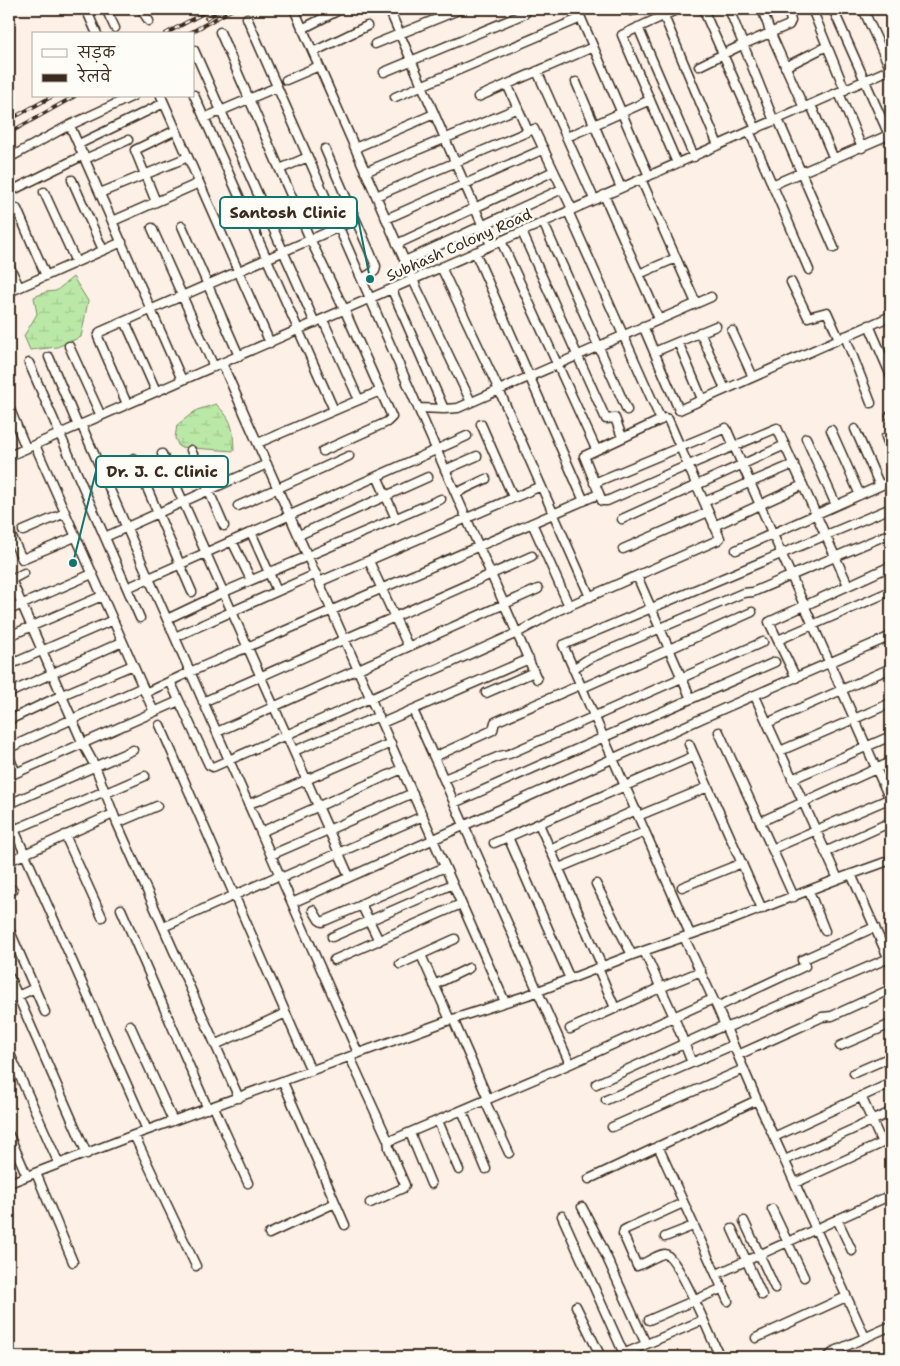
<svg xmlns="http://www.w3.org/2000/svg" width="900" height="1366" viewBox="0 0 900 1366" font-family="'Shantell Sans','Playpen Sans Deva',sans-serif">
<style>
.wetland{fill:url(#wetland-marsh);stroke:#7a8a62}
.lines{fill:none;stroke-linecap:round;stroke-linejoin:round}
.street-casing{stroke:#3b2a1e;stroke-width:11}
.street{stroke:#fdfcf7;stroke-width:8}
.rail-casing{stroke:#3b2a1e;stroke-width:4}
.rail{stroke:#fdfcf7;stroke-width:2;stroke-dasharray:5.5;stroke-linecap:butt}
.labels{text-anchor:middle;stroke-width:5;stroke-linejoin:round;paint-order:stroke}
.street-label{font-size:15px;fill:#3b2a1e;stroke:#fdfcf7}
.leader{fill:none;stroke:#0f766e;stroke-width:2}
.callout-dot{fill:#0f766e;stroke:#fdfcf7;stroke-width:2}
.callout{fill:#fdfcf7;stroke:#0f766e;stroke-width:2}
.callout-label{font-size:16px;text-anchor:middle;font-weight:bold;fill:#3b2a1e}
</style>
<defs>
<pattern id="wetland-marsh" width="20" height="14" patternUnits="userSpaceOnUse" patternTransform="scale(1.25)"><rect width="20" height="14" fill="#bae9a7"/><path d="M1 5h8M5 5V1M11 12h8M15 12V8" fill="none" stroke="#a1c88f"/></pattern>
</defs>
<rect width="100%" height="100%" fill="#fcf0e7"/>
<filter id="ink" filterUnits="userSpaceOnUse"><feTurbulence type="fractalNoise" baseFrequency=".02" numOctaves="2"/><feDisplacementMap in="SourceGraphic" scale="10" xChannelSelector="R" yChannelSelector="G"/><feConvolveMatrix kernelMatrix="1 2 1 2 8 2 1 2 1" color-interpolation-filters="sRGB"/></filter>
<g filter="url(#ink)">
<path class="wetland" d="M73,277L88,301L81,337L57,347L30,350L24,336L37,314L34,297L46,292L56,291Z
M216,404C233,421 233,427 234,451L179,447L175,438L177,425L197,410Z"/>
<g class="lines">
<g class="street-casing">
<path id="street" d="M86,9L97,34
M106,9L115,28
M141,9L149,21
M294,9L413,280L471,402
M389,9L491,245
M577,9L649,176
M628,9L631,11L638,9
M661,9L718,145
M703,9L756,129
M729,9L774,121
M762,9L771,34L804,108
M812,9L845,90
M833,9L889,135
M863,9L891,70
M247,18L537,679
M638,27L694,157
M302,29L341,9
M220,32L310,239L345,311L392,417L387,422L323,451
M375,44L461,9
M194,50L315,323
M313,52L367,26
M699,66L744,44L789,25L791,21L788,9
M785,67L827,46
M537,71L594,199
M384,72L524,14L526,12V9
M286,80L319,66
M576,82L621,188
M507,84L528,131
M839,93L862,148
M194,95L334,410
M161,96L270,343
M395,97L581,18
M478,97L593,47
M811,105L834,159
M204,118L277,87
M778,119L834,248
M68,126L133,96
M750,133L809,270
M567,137L650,100
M79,144L164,103
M355,148L434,114
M325,149L376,266L375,271L362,279
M9,158L66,127L71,128L182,380
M85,159L128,140
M677,163L622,35L678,9
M280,169L308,157
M365,172L518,108
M641,179L696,303
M72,180L103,250
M772,185L891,134
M9,192L84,155
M44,192L76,262
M100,193L188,157
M604,195L659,319
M376,196L534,129L572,209
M156,202L135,150L176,130
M17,209L46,276
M568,211L661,420
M386,219L544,149
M113,221L199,183
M543,222L627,410
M182,226L239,356
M152,228L214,367
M522,232L606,419L615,418L622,437
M501,241L596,449
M397,244L554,171
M475,252L584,501
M405,261L562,189
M9,265L19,287
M441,267L499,390L590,597
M639,274L676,258
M791,282L808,317L827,312L839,339
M392,290L444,409
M9,292L122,242
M323,320L359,400
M125,321L156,391
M869,325L891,376
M643,326L679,410L891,316
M732,331L753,377
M700,332L725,389
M845,336L871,403
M678,342L702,399
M69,346L101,416
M654,352L716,326
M49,357L78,426
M29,363L140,618
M222,363L505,1002
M127,404L98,337L100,332L355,220
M9,407L26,448
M418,408L444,409L458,408L711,297
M890,416H891
M81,424L358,1053
M481,424L513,497
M855,429L880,486
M831,430L860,495
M886,437L891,450
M806,438L836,505
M258,443L380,391
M35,445L154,712
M191,450L224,526
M162,454L349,876
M9,456C304,328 597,199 891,69
M134,458L192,592
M445,470L477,456
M377,476L396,519
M594,483L726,428L891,802
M456,493L486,479
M704,502L794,464
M238,506L349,456
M622,519L785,445
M532,523L569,606
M714,526L803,485
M9,531L22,559L75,537
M23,531L65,513
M251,532L277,591
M299,535L428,477
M105,537L267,464
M232,541L251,580
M623,549L708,512
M736,550L891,481
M369,561L408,646
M9,575L83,744L95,766L117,823L239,1098
M637,576L691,699
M9,581L24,573
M319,582L541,486
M127,588L467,436
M9,610L92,574
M167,619L224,592L441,499
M9,636L102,596
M175,637L316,574
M778,640L891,591
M9,665L113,620
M573,669L588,659L743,593L753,592L891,533
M796,678L769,622L891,566
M170,681L209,765L213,767L439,668L517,633L559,610L718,540L720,538C702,498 685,458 668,419L665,418L584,456L602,501H607L677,470L777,428L848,585
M582,688L752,612
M9,693L122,642
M145,693L190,672L599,494
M486,693L534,672
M755,696L838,879
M203,702L532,556
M413,710L570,1064
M9,720L62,695L133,665
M382,723L529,659
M767,723L891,668
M160,725L311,1071
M217,732L538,589
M719,732L794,897
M689,744L762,909
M9,748L143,687
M294,751L379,716
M780,751L891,703
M9,757L16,773
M434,757L493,730L495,722L580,685
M9,776L179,701
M444,779L500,756L509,754L763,642
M792,779L891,736
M106,793L145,776
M454,803L775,662
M9,804L133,750
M248,804L260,800L391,743
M638,816L708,787
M9,818L147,1130
M760,822L891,762
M117,823L157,806
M539,824L602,966
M9,832L105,791
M261,832L402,769
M65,835L102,917
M508,837L570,979
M494,843L694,756
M550,849L636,810
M772,849L891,798
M825,852L891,822
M271,855L413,793
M9,861L113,814
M559,868L645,832
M851,874L891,964
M281,878L423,816
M596,884L632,955
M682,887L742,863
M809,891L825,931
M9,892L13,890
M292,903L725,708L891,636
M121,909L208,1109
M313,910L319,920L322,922L362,905
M163,927L280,875
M9,929L45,1012
M690,934L563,645L891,508
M332,937L453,884
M684,937L717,1007L757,1100L865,1337
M379,941L363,908V903L445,867
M644,951L674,1017L692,1063
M421,955L450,1020
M334,960L461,904
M400,964L455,939
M598,968L615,1008
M9,976L87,1154
M434,985L469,968
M9,1000L35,988
M717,1007L805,966L802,960L875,927
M453,1019L488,1099
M130,1025L173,1121
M726,1028L889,958
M570,1029L660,988L701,971
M215,1045L286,1013
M840,1046L891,1024
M9,1052L59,1164
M738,1055L822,1017L832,1016L891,989
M350,1057L387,1138L392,1140L570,1064L713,999
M854,1073L891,1057
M283,1082L345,1225
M596,1084L725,1025
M861,1096L882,1143
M606,1100L733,1045
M485,1101L509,1153
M214,1107L248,1183
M462,1110L486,1169
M438,1121L459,1170
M612,1127L744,1069
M410,1133L431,1184
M9,1135L27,1176
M134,1135L196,1266
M774,1137L891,1083
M658,1146L728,1301
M785,1160L891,1112
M36,1173L73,1262
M589,1179L757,1100
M9,1183L134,1135L450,1020L528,995L632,955L721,924L838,879L891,860
M795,1183L891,1139
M370,1203L403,1188L405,1185L389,1148L388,1139
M683,1203L628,1228L624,1230L623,1234L637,1266C644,1264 660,1253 665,1254C678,1256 713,1343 720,1357
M582,1207L598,1238L646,1344
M772,1209L804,1277
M562,1216L624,1354
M837,1219L852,1251
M744,1221L775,1288
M732,1229L762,1295
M269,1234L335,1203
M665,1237L693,1226
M717,1274L891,1195
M576,1306L601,1357
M649,1320L723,1288
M756,1338L846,1297
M616,1357L703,1320
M828,1357L835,1351L891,1326"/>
</g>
<use href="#street" class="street"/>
<g class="rail-casing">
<path id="rail" d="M206,18L223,9
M165,34L211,9
M188,34L233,9
M9,120L53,96
M9,133L75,96"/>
</g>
<use href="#rail" class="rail"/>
</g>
</g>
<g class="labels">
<g class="street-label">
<text transform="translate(459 245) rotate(-24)" y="5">Subhash Colony Road</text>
</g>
</g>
<path class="leader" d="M370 279L357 213M73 563L96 471"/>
<g class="callout-dot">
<circle cx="370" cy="279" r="5"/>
<circle cx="73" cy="563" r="5"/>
</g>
<g class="callout">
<rect x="220" y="197" width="137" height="31" rx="5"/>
<rect x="96" y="456" width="132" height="31" rx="5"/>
</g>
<g class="callout-label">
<text x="288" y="218">Santosh Clinic</text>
<text x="162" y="477">Dr. J. C. Clinic</text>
</g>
<rect width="900" height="1366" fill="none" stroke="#fdfcf7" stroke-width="30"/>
<rect x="15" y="15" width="870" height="1336" fill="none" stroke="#3b2a1e" stroke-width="2" filter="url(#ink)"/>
<rect x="32" y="32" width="162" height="65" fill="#fdfcf7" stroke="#afa8a0"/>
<rect x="42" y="49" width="25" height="8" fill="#fdfcf7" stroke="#afa8a0"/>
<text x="78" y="58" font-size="15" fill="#3b2a1e">सड़क</text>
<rect x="42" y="74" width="25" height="8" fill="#3b2a1e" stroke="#afa8a0"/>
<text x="78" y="82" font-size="15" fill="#3b2a1e">रेलवे</text>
</svg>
